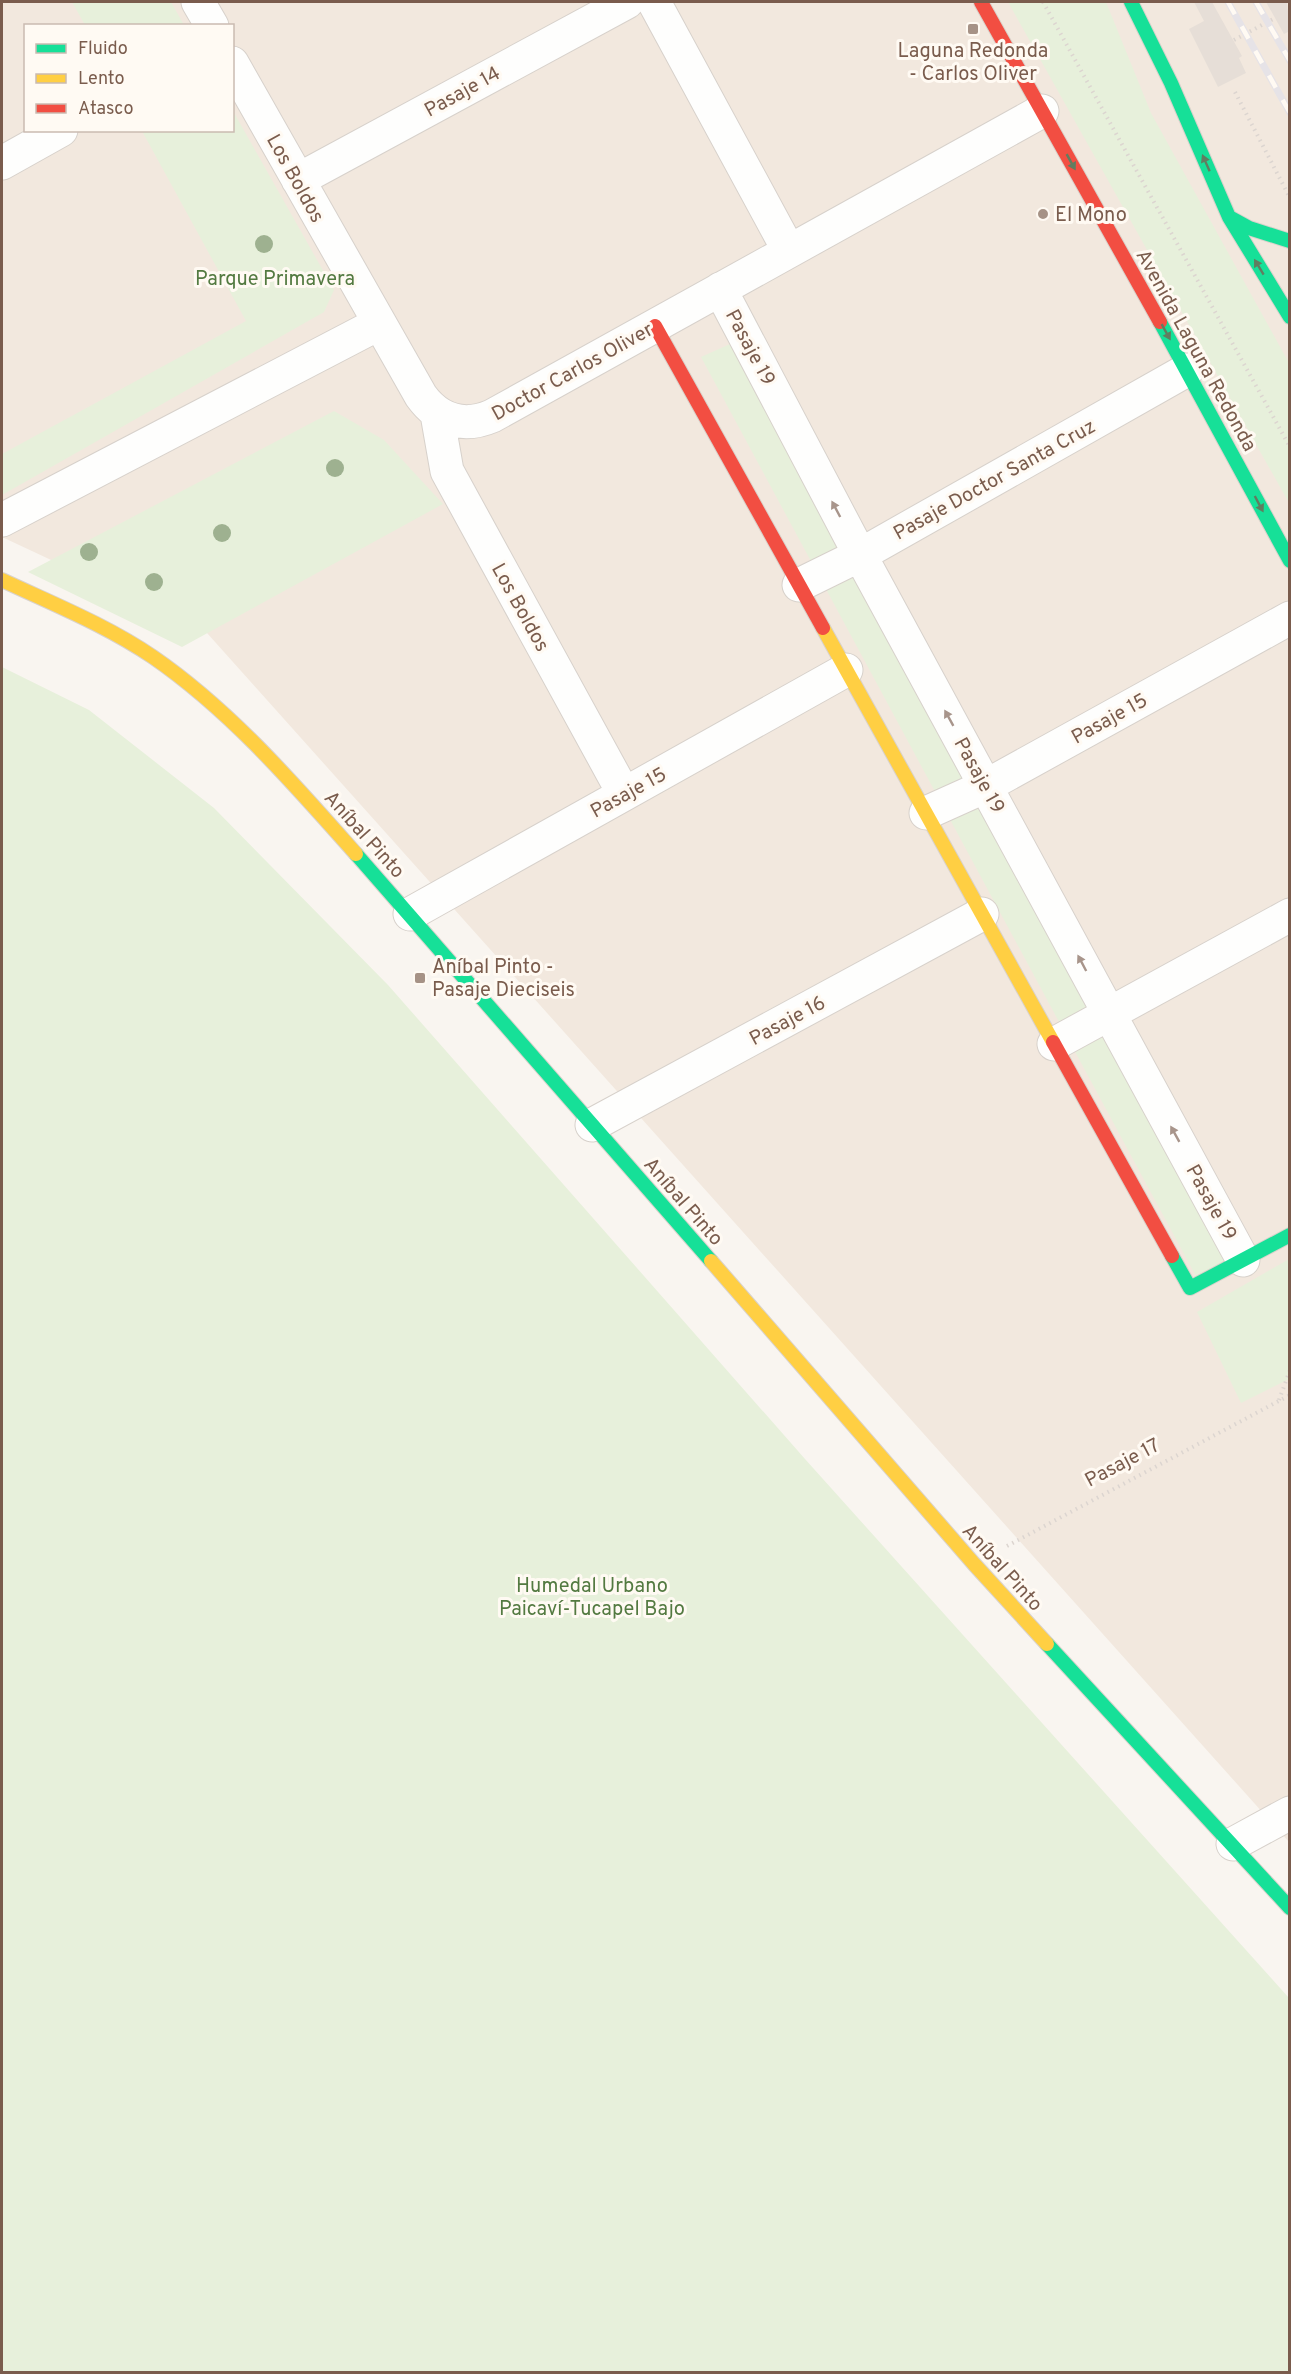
<svg xmlns="http://www.w3.org/2000/svg" width="1291" height="2374" viewBox="0 0 1291 2374" font-family="Overpass,sans-serif">
<style>
.residential{fill:#f2e8de;fill-rule:evenodd}
.green{fill:#e7f0db}
.building{fill:#e6ded7}
.lines{fill:none;stroke-linecap:round;stroke-linejoin:round}
.street-casing{stroke:#d7d1cb;stroke-width:35}
.fast-casing{stroke:#d9d2cb;stroke-width:16}
.slow-casing{stroke:#d9d2cb;stroke-width:16}
.jam-casing{stroke:#d9d2cb;stroke-width:16}
.path{stroke:#dcd5d0;stroke-width:4;stroke-dasharray:1.5 4.5;stroke-linecap:butt}
.street{stroke:#fefefd;stroke-width:33}
.fast{stroke:#16e098;stroke-width:14}
.slow{stroke:#ffcf43;stroke-width:14}
.jam{stroke:#f24e42;stroke-width:14}
.rail-casing{stroke:#e6e3e7;stroke-width:7}
.rail{stroke:#fffaf3;stroke-width:4.5;stroke-dasharray:14;stroke-linecap:butt}
.tree{fill:#9eb190}
.oneway{fill:#617d60}
.oneway2{fill:#a8958b}
.poi-dot{fill:#a69286;stroke:#fffaf3;stroke-width:2}
.labels{text-anchor:middle;stroke-width:6;stroke-linejoin:round;paint-order:stroke}
.poi-label{font-size:20px;fill:#7a5c4d;stroke:#fffaf3;text-anchor:start}
.street-label{font-size:20px;fill:#7a5c4d;stroke:#fffaf3}
.park-label{font-size:20px;fill:#537a41;stroke:#fffaf3}
</style>
<rect width="100%" height="100%" fill="#f9f5f0"/>
<path class="residential" d="M2,2H1289V1842L207,633L2,537ZM26,26H232V130H26Z"/>
<path class="green" d="M72,2H171L184,25H85Z
M1008,2H1106L1151,113L1289,363V503Z
M233,111L334,290L324,312L2,495V454L246,321L142,131L232,130Z
M730,344L1228,1263L1198,1280L701,357Z
M334,411L384,440L443,504L182,647L28,572Z
M2,667L89,710L214,808L388,985L805,1459L1289,1998V2372H2Z
M1289,1259V1379L1241,1403L1197,1312Z"/>
<path class="building" d="M1194,2H1212L1242,56L1239,58L1246,73L1218,87L1189,29L1204,21Z
M1266,2H1287L1290,31L1284,34Z"/>
<g class="lines">
<g class="street-casing">
<path id="street" d="M198,2L212,26
M654,2L789,251
M232,63L421,396C439,421 464,428 492,416L1042,111
M2,163L61,130
M298,180L627,2
M720,289L860,555L1243,1260
M437,414L447,471L624,794
M2,520L378,324
M799,585L860,555L1187,370
M926,813L986,786L1290,618
M410,914L846,670
M1054,1044L1290,915
M592,1125L982,914
M1233,1844L1290,1813"/>
</g>
<g class="fast-casing">
<path id="fast" d="M1131,2L1171,83L1229,217L1290,317
M1229,217L1249,228L1290,241
M1160,322L1290,561
M356,854L711,1261
M1172,1256L1190,1288L1290,1235
M1047,1644L1290,1908"/>
</g>
<g class="slow-casing">
<path id="slow" d="M2,580C53,604 106,625 153,657C230,710 294,784 356,854
M823,628L1053,1042
M711,1261L974,1564L1047,1644"/>
</g>
<g class="jam-casing">
<path id="jam" d="M981,2L1160,322
M655,326L823,628
M1053,1042L1172,1256"/>
</g>
<path class="path" d="M1043,2L1290,447
M1234,40L1275,18
M1235,92L1290,198
M1279,1400L1290,1370
M1007,1546L1290,1395"/>
<use href="#street" class="street"/>
<use href="#fast" class="fast"/>
<use href="#slow" class="slow"/>
<use href="#jam" class="jam"/>
<g class="rail-casing">
<path id="rail" d="M1228,2L1290,113
M1256,2L1290,61"/>
</g>
<use href="#rail" class="rail"/>
</g>
<g class="tree">
<circle cx="264" cy="244" r="9"/>
<circle cx="335" cy="468" r="9"/>
<circle cx="222" cy="533" r="9"/>
<circle cx="89" cy="552" r="9"/>
<circle cx="154" cy="582" r="9"/>
</g>
<defs><path id="oneway-solid" d="M-6-.8H1V-3.2L6.5 0L1 3.2V.8H-6Z" transform="scale(1.5)"/></defs>
<g class="oneway">
<use href="#oneway-solid" transform="translate(1071 162) rotate(61)"/>
<use href="#oneway-solid" transform="translate(1206 163) rotate(-114)"/>
<use href="#oneway-solid" transform="translate(1259 267) rotate(-121)"/>
<use href="#oneway-solid" transform="translate(1166 332) rotate(61)"/>
<use href="#oneway-solid" transform="translate(1259 504) rotate(62)"/>
</g>
<g class="oneway2">
<use href="#oneway-solid" transform="translate(836 509) rotate(-118)"/>
<use href="#oneway-solid" transform="translate(949 718) rotate(-119)"/>
<use href="#oneway-solid" transform="translate(1082 963) rotate(-118)"/>
<use href="#oneway-solid" transform="translate(1175 1134) rotate(-119)"/>
</g>
<g class="poi-dot">
<rect x="967" y="23" width="12" height="12" rx="3"/>
<circle cx="1043" cy="214" r="6"/>
<rect x="414" y="972" width="12" height="12" rx="3"/>
</g>
<g class="labels">
<g class="poi-label">
<text x="973" y="57" text-anchor="middle">Laguna Redonda<tspan x="973" dy="23">- Carlos Oliver</tspan></text>
<text x="1055" y="221">El Mono</text>
<text x="432" y="973">Aníbal Pinto -<tspan x="432" dy="23">Pasaje Dieciseis</tspan></text>
</g>
<g class="street-label">
<text transform="translate(462 91) rotate(-29)" y="7">Pasaje 14</text>
<text transform="translate(296 178) rotate(61)" y="7">Los Boldos</text>
<text transform="translate(751 347) rotate(62)" y="7">Pasaje 19</text>
<text transform="translate(1197 350) rotate(61)" y="7">Avenida Laguna Redonda</text>
<text transform="translate(572 371) rotate(-29)" y="7">Doctor Carlos Oliver</text>
<text transform="translate(994 479) rotate(-29)" y="7">Pasaje Doctor Santa Cruz</text>
<text transform="translate(521 607) rotate(61)" y="7">Los Boldos</text>
<text transform="translate(1109 718) rotate(-29)" y="7">Pasaje 15</text>
<text transform="translate(980 775) rotate(61)" y="7">Pasaje 19</text>
<text transform="translate(628 792) rotate(-29)" y="7">Pasaje 15</text>
<text transform="translate(365 834) rotate(48)" y="7">Aníbal Pinto</text>
<text transform="translate(787 1020) rotate(-28)" y="7">Pasaje 16</text>
<text transform="translate(684 1201) rotate(49)" y="7">Aníbal Pinto</text>
<text transform="translate(1212 1202) rotate(61)" y="7">Pasaje 19</text>
<text transform="translate(1122 1462) rotate(-28)" y="7">Pasaje 17</text>
<text transform="translate(1003 1567) rotate(48)" y="7">Aníbal Pinto</text>
</g>
<g class="park-label">
<text x="275" y="285">Parque Primavera</text>
<text x="592" y="1592">Humedal Urbano<tspan x="592" dy="23">Paicaví-Tucapel Bajo</tspan></text>
</g>
</g>
<rect width="1291" height="2374" fill="none" stroke="#7a5c4d" stroke-width="6"/>
<rect x="24" y="24" width="210" height="108" fill="#fffaf3" stroke="#cabbb1" stroke-width="1.5"/>
<rect x="36" y="44" width="30" height="9" fill="#16e098" stroke="#cabbb1" stroke-width="1.5"/>
<text x="78" y="54" font-size="18" fill="#7a5c4d">Fluido</text>
<rect x="36" y="74" width="30" height="9" fill="#ffcf43" stroke="#cabbb1" stroke-width="1.5"/>
<text x="78" y="84" font-size="18" fill="#7a5c4d">Lento</text>
<rect x="36" y="104" width="30" height="9" fill="#f24e42" stroke="#cabbb1" stroke-width="1.5"/>
<text x="78" y="114" font-size="18" fill="#7a5c4d">Atasco</text>
</svg>
